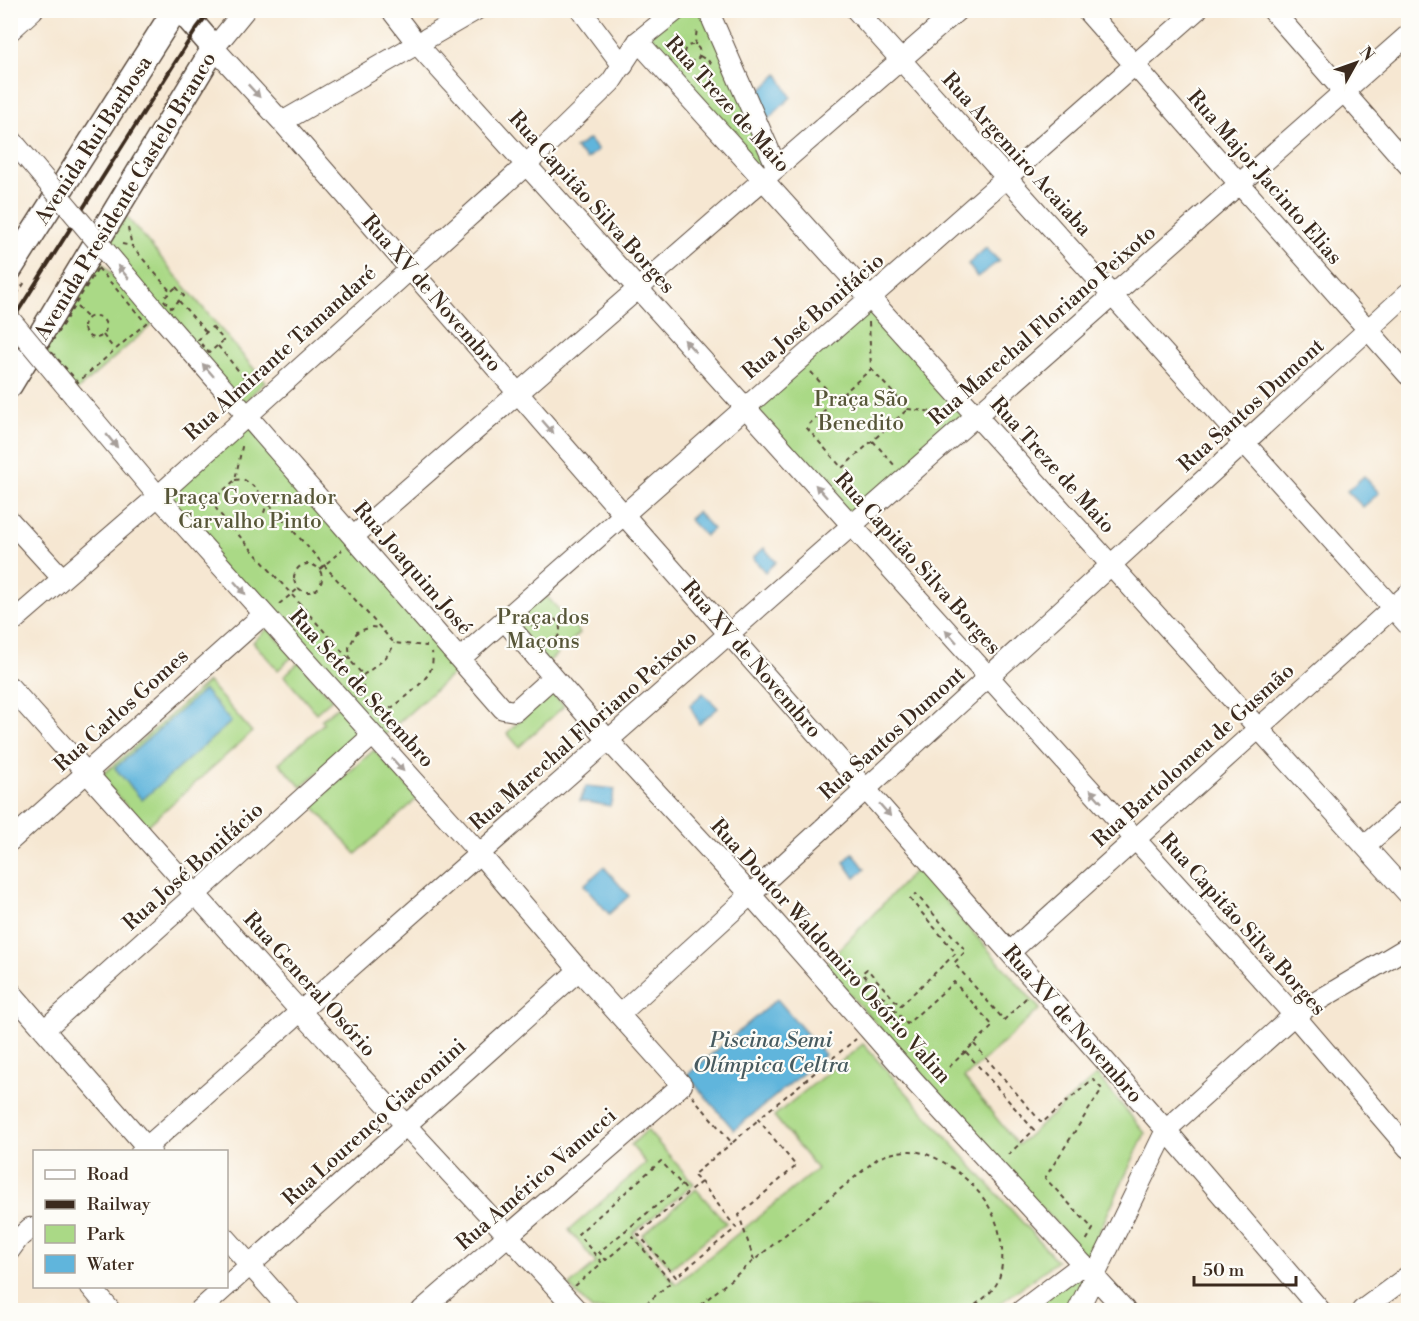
<svg xmlns="http://www.w3.org/2000/svg" width="1419" height="1321" viewBox="0 0 1419 1321" font-family="'Libre Bodoni',serif">
<style>
.green{fill:#aad986;stroke:#728252;stroke-width:1.5}
.water{fill:#60b5dc;stroke:#4e707d;stroke-width:1.5}
.lines{fill:none;stroke-linecap:round;stroke-linejoin:round}
.minor-casing{stroke:#574639;stroke-width:22}
.major-casing{stroke:#574639;stroke-width:27}
.path{stroke:#574639;stroke-width:2;stroke-dasharray:4.5 4.5;stroke-linecap:butt}
.minor{stroke:#fff;stroke-width:20}
.major{stroke:#fff;stroke-width:24}
.rail{stroke:#3b2a1e;stroke-width:4}
.minor-bridge-casing{stroke:#574639;stroke-width:22;stroke-linecap:butt}
.minor-bridge{stroke:#fff;stroke-width:20}
.oneway{fill:#a79f9a}
.labels{text-anchor:middle;stroke-width:4.5;stroke-linejoin:round;paint-order:stroke}
.street-label{font-size:21px;fill:#3b2a1e;stroke:#fdfcf7}
.park-label{font-size:21px;fill:#575638;stroke:#fdfcf7}
.water-label{font-size:22px;font-style:italic;fill:#485b60;stroke:#fdfcf7}
</style>
<rect width="100%" height="100%" fill="#fdfcf7"/>
<filter id="ink" filterUnits="userSpaceOnUse"><feTurbulence type="fractalNoise" baseFrequency=".0167" numOctaves="2"/><feDisplacementMap in="SourceGraphic" scale="12" xChannelSelector="R" yChannelSelector="G"/><feConvolveMatrix kernelMatrix="1 2 1 2 8 2 1 2 1" color-interpolation-filters="sRGB"/></filter>
<filter id="wash" filterUnits="userSpaceOnUse"><feTurbulence type="fractalNoise" baseFrequency=".008" numOctaves="4" result="noise"/><feDisplacementMap in="SourceGraphic" scale="24" xChannelSelector="R" yChannelSelector="G"/><feGaussianBlur stdDeviation="1.35" result="paint"/><feColorMatrix in="noise" values="0 0 0 0 0 0 0 0 0 0 0 0 0 0 0 0 0 1.4 0 .05"/><feComposite in="paint" operator="in"/></filter>
<g filter="url(#wash)">
<rect width="100%" height="100%" fill="#f6e7d2"/>
<path class="green" d="M677,11H708L777,168L764,180L638,41Z
M126,216L265,382L240,406L104,250Z
M97,257L154,323L76,391L40,350Z
M870,297L976,415L851,525L745,407Z
M247,414L465,663L377,742L158,496Z
M540,589L580,633L544,666L504,620Z
M268,628L293,656L278,670L253,642Z
M299,662L332,699L316,713L284,676Z
M208,682L252,732L146,827L100,777Z
M551,692L564,706L519,747L507,733Z
M338,706L362,733L301,787L279,763L324,723L321,720Z
M374,750L418,798L356,854L312,805Z
M917,868L1040,1009L964,1078L1018,1145L1097,1075L1145,1133L1087,1258L824,966Z
M863,1044L1057,1261L991,1310H592L569,1286L596,1263L569,1230L646,1163L631,1145L647,1130L694,1184L633,1233L676,1284L817,1169L774,1116Z
M696,1189L726,1223L671,1268L642,1235Z
M1083,1264L1095,1277L1078,1310H1022Z"/>
<path class="water" d="M778,74L791,97L766,121L754,97Z
M589,139L598,150L587,159L575,148Z
M986,248L999,261L977,277L968,264Z
M1364,476L1379,493L1363,507L1347,491Z
M697,512L713,529L705,536L689,519Z
M764,548L776,562L765,572L753,558Z
M204,690L231,722L142,800L115,768Z
M703,693L718,708L699,724L690,705Z
M586,786L615,789L610,806L580,801Z
M853,853L865,869L855,878L844,862Z
M604,867L629,896L609,914L584,885Z
M777,999L825,1055L734,1130L687,1075Z"/>
</g>
<g filter="url(#ink)">
<g class="lines">
<g class="minor-casing">
<path id="minor" d="M245,10L214,48L282,122L624,515L1166,1130L1320,1310
M391,10L418,45L1294,1015L1408,1148
M581,10L623,66
M708,10L777,168
M856,10L1408,625
M1086,10L1408,375
M1272,10L1408,165
M10,31L33,10
M638,41L1408,894
M282,122L476,10
M161,317L503,709L515,711L553,677
M74,396L158,496L479,853L579,970L682,1085L422,1310
M10,521L62,578
M354,536L958,10
M504,620L608,740L751,895L915,1082L1125,1310
M10,624L158,496L526,165L611,82L638,41L677,10
M461,658L1197,10
M10,687L300,1011L577,1310
M10,841L264,614
M1365,846L1408,808
M1010,952L1408,594
M10,991L151,1152
M620,1014L1408,293
M44,1030L372,736
M141,1152L1408,35
M226,1238L290,1310
M10,1250L18,1239L30,1228L34,1230
M90,1286L110,1310
M200,1310L579,970
M1022,1310L1083,1264
M1078,1310L1166,1130L1294,1015L1408,947
M1362,1310L1408,1276"/>
</g>
<g class="major-casing">
<path id="major" d="M10,269L175,10
M10,385L214,48L181,10"/>
</g>
<path class="path" d="M684 53a8 8 0 1 1 16 0a8 8 0 1 1-16 0Z
M695,45L697,28
M700,56L713,64
M128,228L132,246
M122,244L132,246L171,292
M98,268L146,323L78,382L48,348Z
M176,287L184,296L171,308L163,299Z
M10,295L15,287
M179,301L206,332
M12,302L25,282
M77,307L88,318
M84 327a11 11 0 1 1 22 0a11 11 0 1 1-22 0Z
M869,322L871,369L806,427L842,468L908,409
M212,327L224,340L209,353L198,340Z
M103,335L114,349
M218,346L252,387
M871,369L908,409L952,414
M811,372L836,400
M873,441L895,466
M235,480L243,479L252,485L394,643L427,646
M182,498H215L235,480L243,442
M215,498V507L220,514L363,675V700
M234,528C252,530 267,519 266,500
M294 578a14 14 0 1 1 28 0a14 14 0 1 1-28 0Z
M320,569L342,550
M279,604L298,589
M531,626C547,602 576,629 549,645
M350,660L349,647L357,632L371,627L380,628
M363,675C375,667 391,656 394,643
M373,710C378,712 382,712 387,710C397,706 426,681 430,671C433,665 433,658 432,652
M974,1044L1042,1123L1093,1079L1102,1089L1045,1178L1093,1229L1085,1243
M966,1052L1034,1130L1007,1156
M949,1067L993,1026L954,982L907,1024L862,973L867,969L900,1006L956,953L910,899L916,894L966,951L954,963L1004,1020L1027,997
M692,1096L732,1143L758,1120
M701,1182L638,1234L676,1277L736,1228L701,1182L693,1175L732,1143
M754,1260L739,1215L796,1166L758,1119L856,1039
M575,1286L602,1263L578,1234L661,1161L688,1192
M639,1310L671,1282L633,1237L606,1260L599,1252L682,1185
M694,1310L878,1158C888,1154 899,1151 910,1151C939,1152 973,1181 988,1205C1001,1226 1007,1259 998,1281C992,1294 979,1302 968,1310"/>
<use href="#minor" class="minor"/>
<use href="#major" class="major"/>
<path class="rail" d="M10,324L164,80L197,28L211,10"/>
<g class="minor-bridge-casing">
<path id="minor-bridge" d="M10,138L161,317
M10,319L74,396"/>
</g>
<use href="#minor-bridge" class="minor-bridge"/>
</g>
<defs><path id="oneway-solid" d="M-6-.8H1V-3.2L6.5 0L1 3.2V.8H-6Z" transform="scale(1.5)"/></defs>
<g class="oneway">
<use href="#oneway-solid" transform="translate(254 91) rotate(47)"/>
<use href="#oneway-solid" transform="translate(123 272) rotate(-130)"/>
<use href="#oneway-solid" transform="translate(690 346) rotate(-132)"/>
<use href="#oneway-solid" transform="translate(208 370) rotate(-131)"/>
<use href="#oneway-solid" transform="translate(548 427) rotate(49)"/>
<use href="#oneway-solid" transform="translate(112 441) rotate(50)"/>
<use href="#oneway-solid" transform="translate(821 491) rotate(-132)"/>
<use href="#oneway-solid" transform="translate(240 588) rotate(48)"/>
<use href="#oneway-solid" transform="translate(951 636) rotate(-132)"/>
<use href="#oneway-solid" transform="translate(398 765) rotate(48)"/>
<use href="#oneway-solid" transform="translate(1096 796) rotate(-132)"/>
<use href="#oneway-solid" transform="translate(885 810) rotate(49)"/>
</g>
</g>
<g class="labels">
<g class="street-label">
<text transform="translate(728 104) rotate(48)" y="7">Rua Treze de Maio</text>
<text transform="translate(93 140) rotate(-57)" y="7">Avenida Rui Barbosa</text>
<text transform="translate(1017 154) rotate(48)" y="7">Rua Argemiro Acaiaba</text>
<text transform="translate(1265 177) rotate(49)" y="7">Rua Major Jacinto Elias</text>
<text transform="translate(125 196) rotate(-59)" y="7">Avenida Presidente Castelo Branco</text>
<text transform="translate(592 202) rotate(48)" y="7">Rua Capitão Silva Borges</text>
<text transform="translate(432 293) rotate(49)" y="7">Rua XV de Novembro</text>
<text transform="translate(813 316) rotate(-41)" y="7">Rua José Bonifácio</text>
<text transform="translate(1042 325) rotate(-41)" y="7">Rua Marechal Floriano Peixoto</text>
<text transform="translate(280 353) rotate(-42)" y="7">Rua Almirante Tamandaré</text>
<text transform="translate(1251 405) rotate(-42)" y="7">Rua Santos Dumont</text>
<text transform="translate(1053 465) rotate(48)" y="7">Rua Treze de Maio</text>
<text transform="translate(918 563) rotate(48)" y="7">Rua Capitão Silva Borges</text>
<text transform="translate(413 568) rotate(49)" y="7">Rua Joaquim José</text>
<text transform="translate(752 659) rotate(49)" y="7">Rua XV de Novembro</text>
<text transform="translate(362 688) rotate(48)" y="7">Rua Sete de Setembro</text>
<text transform="translate(121 710) rotate(-42)" y="7">Rua Carlos Gomes</text>
<text transform="translate(583 730) rotate(-41)" y="7">Rua Marechal Floriano Peixoto</text>
<text transform="translate(892 733) rotate(-42)" y="7">Rua Santos Dumont</text>
<text transform="translate(1193 755) rotate(-42)" y="7">Rua Bartolomeu de Gusmão</text>
<text transform="translate(193 866) rotate(-42)" y="7">Rua José Bonifácio</text>
<text transform="translate(1243 924) rotate(48)" y="7">Rua Capitão Silva Borges</text>
<text transform="translate(831 951) rotate(48)" y="7">Rua Doutor Waldomiro Osório Valim</text>
<text transform="translate(310 984) rotate(48)" y="7">Rua General Osório</text>
<text transform="translate(1073 1024) rotate(49)" y="7">Rua XV de Novembro</text>
<text transform="translate(374 1122) rotate(-42)" y="7">Rua Lourenço Giacomini</text>
<text transform="translate(536 1179) rotate(-41)" y="7">Rua Américo Vanucci</text>
</g>
<g class="park-label">
<text x="861" y="406">Praça São<tspan x="861" dy="24">Benedito</tspan></text>
<text x="250" y="504">Praça Governador<tspan x="250" dy="24">Carvalho Pinto</tspan></text>
<text x="543" y="624">Praça dos<tspan x="543" dy="24">Maçons</tspan></text>
</g>
<g class="water-label">
<text x="771" y="1047">Piscina Semi<tspan x="771" dy="25">Olímpica Celtra</tspan></text>
</g>
</g>
<rect width="1419" height="1321" fill="none" stroke="#fdfcf7" stroke-width="36"/>
<rect x="33" y="1150" width="195" height="138" fill="#fdfcf7" stroke="#afa8a0" stroke-width="1.5"/>
<rect x="45" y="1170" width="30" height="9" fill="#ffffff" stroke="#afa8a0" stroke-width="1.5"/>
<text x="87" y="1180" font-size="18" fill="#3b2a1e">Road</text>
<rect x="45" y="1200" width="30" height="9" fill="#3b2a1e" stroke="#afa8a0" stroke-width="1.5"/>
<text x="87" y="1210" font-size="18" fill="#3b2a1e">Railway</text>
<rect x="45" y="1225" width="30" height="18" fill="#aad986" stroke="#afa8a0" stroke-width="1.5"/>
<text x="87" y="1240" font-size="18" fill="#3b2a1e">Park</text>
<rect x="45" y="1255" width="30" height="18" fill="#60b5dc" stroke="#afa8a0" stroke-width="1.5"/>
<text x="87" y="1270" font-size="18" fill="#3b2a1e">Water</text>
<g transform="translate(1356 63) rotate(50)" stroke="#fdfcf7" stroke-width="4.5" paint-order="stroke">
<path d="M0-4.5L10 22L0 15L-10 22Z" fill="#3b2a1e"/>
<text y="-9" font-size="16" font-weight="bold" text-anchor="middle" fill="#3b2a1e">N</text>
</g>
<path d="M1194 1276v9h102v-9" fill="none" stroke="#3b2a1e" stroke-width="3"/>
<text x="1203" y="1276" font-size="18" fill="#3b2a1e" stroke="#fdfcf7" stroke-width="4.5" paint-order="stroke">50 m</text>
</svg>
